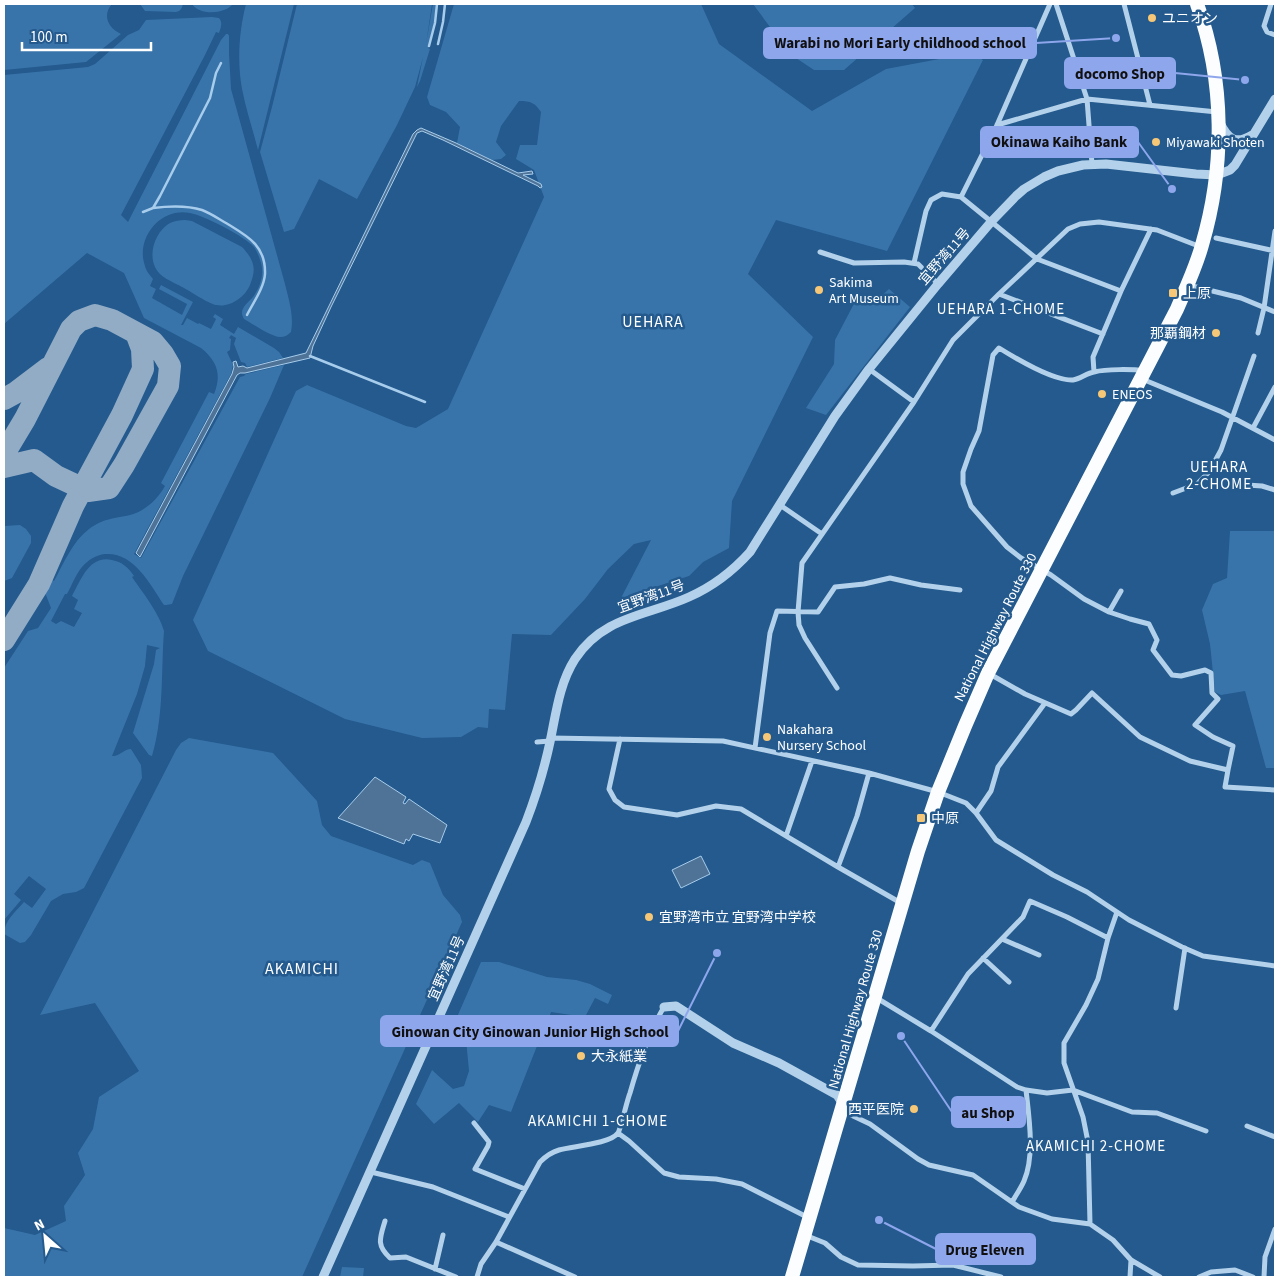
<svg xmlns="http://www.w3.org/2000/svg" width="1279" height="1281" viewBox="0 0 1279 1281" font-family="'Source Sans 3','Noto Sans JP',sans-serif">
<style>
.green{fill:#3874aa}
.water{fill:#4e7397;stroke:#a7ccec}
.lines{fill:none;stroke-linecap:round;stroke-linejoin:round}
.stream{stroke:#a7ccec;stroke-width:2.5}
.taxiway{stroke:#92acc6;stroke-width:22}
.minor{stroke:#b3d1eb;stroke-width:5}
.tertiary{stroke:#b3d1eb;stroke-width:9}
.trunk{stroke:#fbfdfe;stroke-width:14}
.poi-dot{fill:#f5c776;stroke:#245a8d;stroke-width:2}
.labels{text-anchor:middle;stroke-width:5;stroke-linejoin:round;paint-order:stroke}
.poi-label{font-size:14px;fill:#fff;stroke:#245a8d;text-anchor:start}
.street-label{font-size:14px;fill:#fff;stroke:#245a8d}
.neighbourhood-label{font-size:15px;letter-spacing:1px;fill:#fff;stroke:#245a8d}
.quarter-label{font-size:16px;letter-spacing:1px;fill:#fff;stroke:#245a8d}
.leader{fill:none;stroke:#8ea6ec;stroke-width:2}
.callout-dot{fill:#8ea6ec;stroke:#245a8d;stroke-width:2}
.callout{fill:#8ea6ec;stroke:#8ea6ec;stroke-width:2}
.callout-label{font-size:15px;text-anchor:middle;font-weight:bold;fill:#111}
</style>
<rect width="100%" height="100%" fill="#245a8d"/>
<path class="green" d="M4,4H112C102,15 108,28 121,34L86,62L4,70Z
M140,4H183C182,8 181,11 176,12L145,11Z
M192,4H233C225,14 200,16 192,4Z
M246,4H294L258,150C253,130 246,110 242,89C237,61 239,31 246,4Z
M297,4H432L426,44L433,4H436L434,23L428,48L430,49L420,81L417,87L423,57L415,87L397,125L357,199L319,179L294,229L284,232L260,152L272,107Z
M454,4H701L719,44L812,111L886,69L971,53L983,60L887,251L776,220L748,274L813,337L732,501L729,548L703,562L689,576L621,598L651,540L634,544L608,569L585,599L551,635L512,634L505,710L489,709L488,728L478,727L461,737L422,738L345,719L208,651L193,620L296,391L307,385L406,426L416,428L448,409L544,197L534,170L516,159L520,145H537L541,112C535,103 531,101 519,101L501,126L496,142L506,155L501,159L492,160L457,143L460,127L446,112L430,105L427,97Z
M753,4H912L915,8L844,70H814L790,54Z
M212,17L219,18C223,23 221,27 219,33L216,32L205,55L121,215L128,222L221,40L226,34H228L229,36V53L231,89L285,284C289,300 294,316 291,332C288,335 285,337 280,337C271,337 253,324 244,319C238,309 247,304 253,297C259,289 263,279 262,268C261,261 258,253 254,247C244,236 205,216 190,213C185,212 180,212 175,213C152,218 137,244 145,266C146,271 150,275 153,279L150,286L156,289L152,298L182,315L187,304L159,289L161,285L193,302L181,325H183L187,318L198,324L199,323L211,329L216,319L213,317L215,314L223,319L220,325L234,334L238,327L274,348L279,352L283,358L247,367L245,363L241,362L234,344L236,338L231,335L229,338L231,339L230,350L227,352L233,365L231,374L134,554L141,558L240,377L244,376L246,374L284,365L270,398L183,576L172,604L166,605H164C150,584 134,552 105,554C96,555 88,560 82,567C76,574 72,585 67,594H65L51,621L56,624L61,621L74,627L82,613L74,609L78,600L72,596C81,580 89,555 112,560C122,562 128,567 134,576L132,577C143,593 159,613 164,631C161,672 164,716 152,756L149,755L133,733L154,664L156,650L160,648L147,645L145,666L137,694L112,756C119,757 124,749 131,749L141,765L142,778L84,888L76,892L63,894L51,901L31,935L25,942L20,943L4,934C4,921 16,911 24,902L32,908L46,889L29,876L14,894L21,900L4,920V668L28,631L38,628L51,608L44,590L50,579L54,581C64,563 72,542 89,529C104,518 113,519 130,515C145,511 157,500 165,486L161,483L209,392L214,394C222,374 217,361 201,348L144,318L124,273L87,253L4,324V75L88,67L95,64L128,35L139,30L146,20Z
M185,220L192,221L242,247C254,260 257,268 250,285C245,297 230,308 216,305C209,304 190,291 182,287C173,282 159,277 155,267C148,252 156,231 170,223C174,221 180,220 185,220Z
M889,289L910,307L826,415L806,408L834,364L835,340L858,296L880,297Z
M20,525L26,529L31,536V543L12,578L4,581V526Z
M1230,531H1275V768H1266L1245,691L1221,695L1215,692L1210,644L1202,610L1213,584L1227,578Z
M189,738L273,753L317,801L322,825L331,836L413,865L422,860L430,863L443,895L460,915L462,922L302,1277H4V1228L35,1235L66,1221L64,1206L85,1175L78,1153L93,1129L99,1097L139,1071L95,1003L40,1015L176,750L181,743Z
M481,962H499L547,977L576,980L590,984L612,995L608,1004L595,998L585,1017L551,1012L539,1046L454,1024Z
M465,1029L537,1046L511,1112L489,1105L478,1122L459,1103L434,1124L416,1104L432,1070L453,1089L464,1086L469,1071Z
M342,1267L364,1268L363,1277H340Z"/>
<path class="water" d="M421,128L456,143L518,173L532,171L533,174L523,175L541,184L542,187L540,188L538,186L443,140L422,131L417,133L331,307L313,346L310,358L245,373H240L237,375L140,557L136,553L232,374L234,367L233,362L236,361L238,367L243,366L247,368L306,353L413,134L417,130Z
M375,777L406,797L403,803L405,804L409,799L447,825L440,843L413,834L409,841L406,839L404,844L338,818Z
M701,856L710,874L681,888L672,870Z"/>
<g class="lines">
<path class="stream" d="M438,44L443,22L445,4
M429,46L435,23L437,4
M153,208C169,206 186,205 202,210C210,213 219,219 226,223C247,236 266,245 265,274C264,288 253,303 247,315
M143,212L153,208L160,196L210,98L216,73L221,63
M310,356L425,402"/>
<path class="taxiway" d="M4,399L15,393L48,368
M4,454L25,419L71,329L79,321L95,315L112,320L153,342L163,354L170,366L168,386L124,465L109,488L88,491L56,476L34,460L4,467
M4,640L39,584L73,506L122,415L143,369L142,349L136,333"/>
<path class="minor" d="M1050,4L997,125L961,197L1037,259L1121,291
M1056,4L1087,99L1092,164
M1124,4L1150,105
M1271,4L1264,26L1267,32L1275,35
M997,125L1087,99L1217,112
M1216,238L1275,251
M820,252L854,263L904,262L918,264L938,284
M914,263L926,211L931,200L942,194L961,197
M1188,285L1241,298L1275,312
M999,294L1103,334
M1258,333L1264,308L1275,231
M869,369L914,402
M1094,372L1093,357L1121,291L1151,229
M1142,379L1222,412L1275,440
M1253,428L1275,387
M1247,485L1262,486L1275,490
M1173,493L1197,484L1209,472L1221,450L1254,356
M780,505L822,534
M1121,591L1109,612L1084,599L1051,575L1021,558L1007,547L971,506L963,484V472L971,449L979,431L993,355L999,348C1015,358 1054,381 1073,380C1080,379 1087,373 1094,372C1106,369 1133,369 1144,371
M1109,612L1130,619L1149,624L1157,640L1153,650L1172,675L1181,676L1205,670L1211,673L1212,693L1218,699L1195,725L1213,737L1233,746L1228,770
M988,673L1025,694L1071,714L1076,710L1092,693L1140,737L1190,761L1228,770L1225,787L1275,790
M837,688L805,638L799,625L798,612L802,563L914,402L953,340L999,294L1068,229L1080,224L1099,222L1157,230L1201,247
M551,738L723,741L869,773L938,792L966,803L976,813L996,840L1053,875L1087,892L1129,920L1182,947L1203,956L1275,966
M620,739L609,789L615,800L624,807L677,815L716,806L741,809L838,867L901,903
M537,742L550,741
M755,748L770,633L777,611L818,612L835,587L864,584L890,578L921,585L960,590
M976,813L991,791L998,767L1045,703
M786,836L812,761
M838,867L857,816L869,773
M1002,939L1039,955
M983,958L1009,982
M875,997L931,1031L1017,1087L1026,1090L1047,1093L1073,1090L1132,1112L1157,1113L1206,1131
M1176,1008L1185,948
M931,1031L968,974L1023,917L1030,901L1067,917L1108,938
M845,1106L851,1115L870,1124L918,1159L929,1165L973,1175L1019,1207L1052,1219L1090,1224L1113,1240L1131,1260L1160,1277
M474,1123L489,1142L488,1146L475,1169L525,1189
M1247,1126L1275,1137
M618,1133L629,1141L664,1173L679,1177L716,1179L742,1184L809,1218
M371,1172L433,1187L509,1217
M1012,1202C1016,1195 1021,1188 1024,1181C1035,1156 1029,1117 1026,1090
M385,1221C380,1238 376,1245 390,1258L406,1257L456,1277
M1090,1224L1088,1142L1083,1117L1064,1063V1043L1086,1005L1098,979L1108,938L1117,912
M805,1235L825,1243L841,1257L858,1265L913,1266L953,1265L1001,1277
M496,1242L575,1277
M435,1269L443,1235
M477,1277L481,1264L496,1242L540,1162C546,1156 552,1152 559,1150C573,1146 610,1144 618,1133C621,1128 627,1100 630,1093C638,1065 649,1032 664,1007
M1130,1277L1131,1260
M1199,1277L1211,1272L1235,1270L1253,1277
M1264,1277L1265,1257L1275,1229"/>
<path class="tertiary" d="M1220,123C1228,139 1236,145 1252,135
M664,1007L676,1006L733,1043L779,1063L837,1095L843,1104
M323,1277L526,822C536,796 544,770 550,742C556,714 559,684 575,659C603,616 647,616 689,597C714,586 732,572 750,552L835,416L869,369L938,284L991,222L1016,196L1024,189L1044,177L1058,171L1083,165L1106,164L1196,174L1217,175L1230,170L1235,165L1275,99"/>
<path class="trunk" d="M792,1277L918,851L938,792L965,726L988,673L1177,309C1186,288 1196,267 1202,245C1225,167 1225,81 1197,4"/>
</g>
<g class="poi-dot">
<circle cx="1152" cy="18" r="5"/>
<circle cx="1156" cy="142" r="5"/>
<circle cx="819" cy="290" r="5"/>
<rect x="1168" y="288" width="10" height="10" rx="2.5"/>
<circle cx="1216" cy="333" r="5"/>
<circle cx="1102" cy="394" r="5"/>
<circle cx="767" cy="737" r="5"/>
<rect x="916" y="813" width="10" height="10" rx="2.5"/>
<circle cx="649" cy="917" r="5"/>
<circle cx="581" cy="1056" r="5"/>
<circle cx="914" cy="1109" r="5"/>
</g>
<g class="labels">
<g class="poi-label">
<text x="1162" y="23">ユニオン</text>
<text x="1166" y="147">Miyawaki Shoten</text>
<text x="829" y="287">Sakima<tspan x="829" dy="16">Art Museum</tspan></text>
<text x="1183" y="298">上原</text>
<text x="1206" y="338" text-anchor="end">那覇鋼材</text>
<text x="1112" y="399">ENEOS</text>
<text x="777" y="734">Nakahara<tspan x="777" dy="16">Nursery School</tspan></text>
<text x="931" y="823">中原</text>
<text x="659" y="922">宜野湾市立 宜野湾中学校</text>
<text x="591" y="1061">大永紙業</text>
<text x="904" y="1114" text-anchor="end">西平医院</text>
</g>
<g class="street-label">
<text transform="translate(944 256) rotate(-49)" y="5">宜野湾11号</text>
<text transform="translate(651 596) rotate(-20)" y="5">宜野湾11号</text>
<text transform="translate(995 627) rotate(-63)" y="5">National Highway Route 330</text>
<text transform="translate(446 968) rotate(-66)" y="5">宜野湾11号</text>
<text transform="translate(855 1009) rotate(-74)" y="5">National Highway Route 330</text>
</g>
<g class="neighbourhood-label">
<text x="1001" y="314">UEHARA 1-CHOME</text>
<text x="1219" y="472">UEHARA<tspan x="1219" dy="17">2-CHOME</tspan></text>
<text x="598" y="1126">AKAMICHI 1-CHOME</text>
<text x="1096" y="1151">AKAMICHI 2-CHOME</text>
</g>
<g class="quarter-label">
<text x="653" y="327">UEHARA</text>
<text x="302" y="974">AKAMICHI</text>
</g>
</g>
<path class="leader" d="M1116 38L1036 43M1245 80L1175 73M1172 189L1138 142M717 953L678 1031M901 1036L952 1112M879 1220L936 1249"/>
<g class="callout-dot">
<circle cx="1116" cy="38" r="5"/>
<circle cx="1245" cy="80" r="5"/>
<circle cx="1172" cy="189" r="5"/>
<circle cx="717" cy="953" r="5"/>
<circle cx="901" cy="1036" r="5"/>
<circle cx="879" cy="1220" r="5"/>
</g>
<g class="callout">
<rect x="764" y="28" width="272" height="30" rx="5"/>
<rect x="1065" y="58" width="110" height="30" rx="5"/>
<rect x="981" y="127" width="157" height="30" rx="5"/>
<rect x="381" y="1016" width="297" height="30" rx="5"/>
<rect x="952" y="1097" width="73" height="30" rx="5"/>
<rect x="936" y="1234" width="99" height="30" rx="5"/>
</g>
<g class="callout-label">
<text x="900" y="48">Warabi no Mori Early childhood school</text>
<text x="1120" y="79">docomo Shop</text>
<text x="1059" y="147">Okinawa Kaiho Bank</text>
<text x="530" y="1037">Ginowan City Ginowan Junior High School</text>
<text x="988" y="1118">au Shop</text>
<text x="985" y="1255">Drug Eleven</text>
</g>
<rect width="1279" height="1281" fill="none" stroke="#ffffff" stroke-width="10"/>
<g transform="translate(45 1236) rotate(333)" stroke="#245a8d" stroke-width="4" paint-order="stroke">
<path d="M0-4L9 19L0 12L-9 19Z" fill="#ffffff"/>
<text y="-8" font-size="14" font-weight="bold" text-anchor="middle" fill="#ffffff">N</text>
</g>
<path d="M22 42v8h129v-8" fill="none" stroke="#ffffff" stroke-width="2.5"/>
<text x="30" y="42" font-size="15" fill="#ffffff" stroke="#245a8d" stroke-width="4" paint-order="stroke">100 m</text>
</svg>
